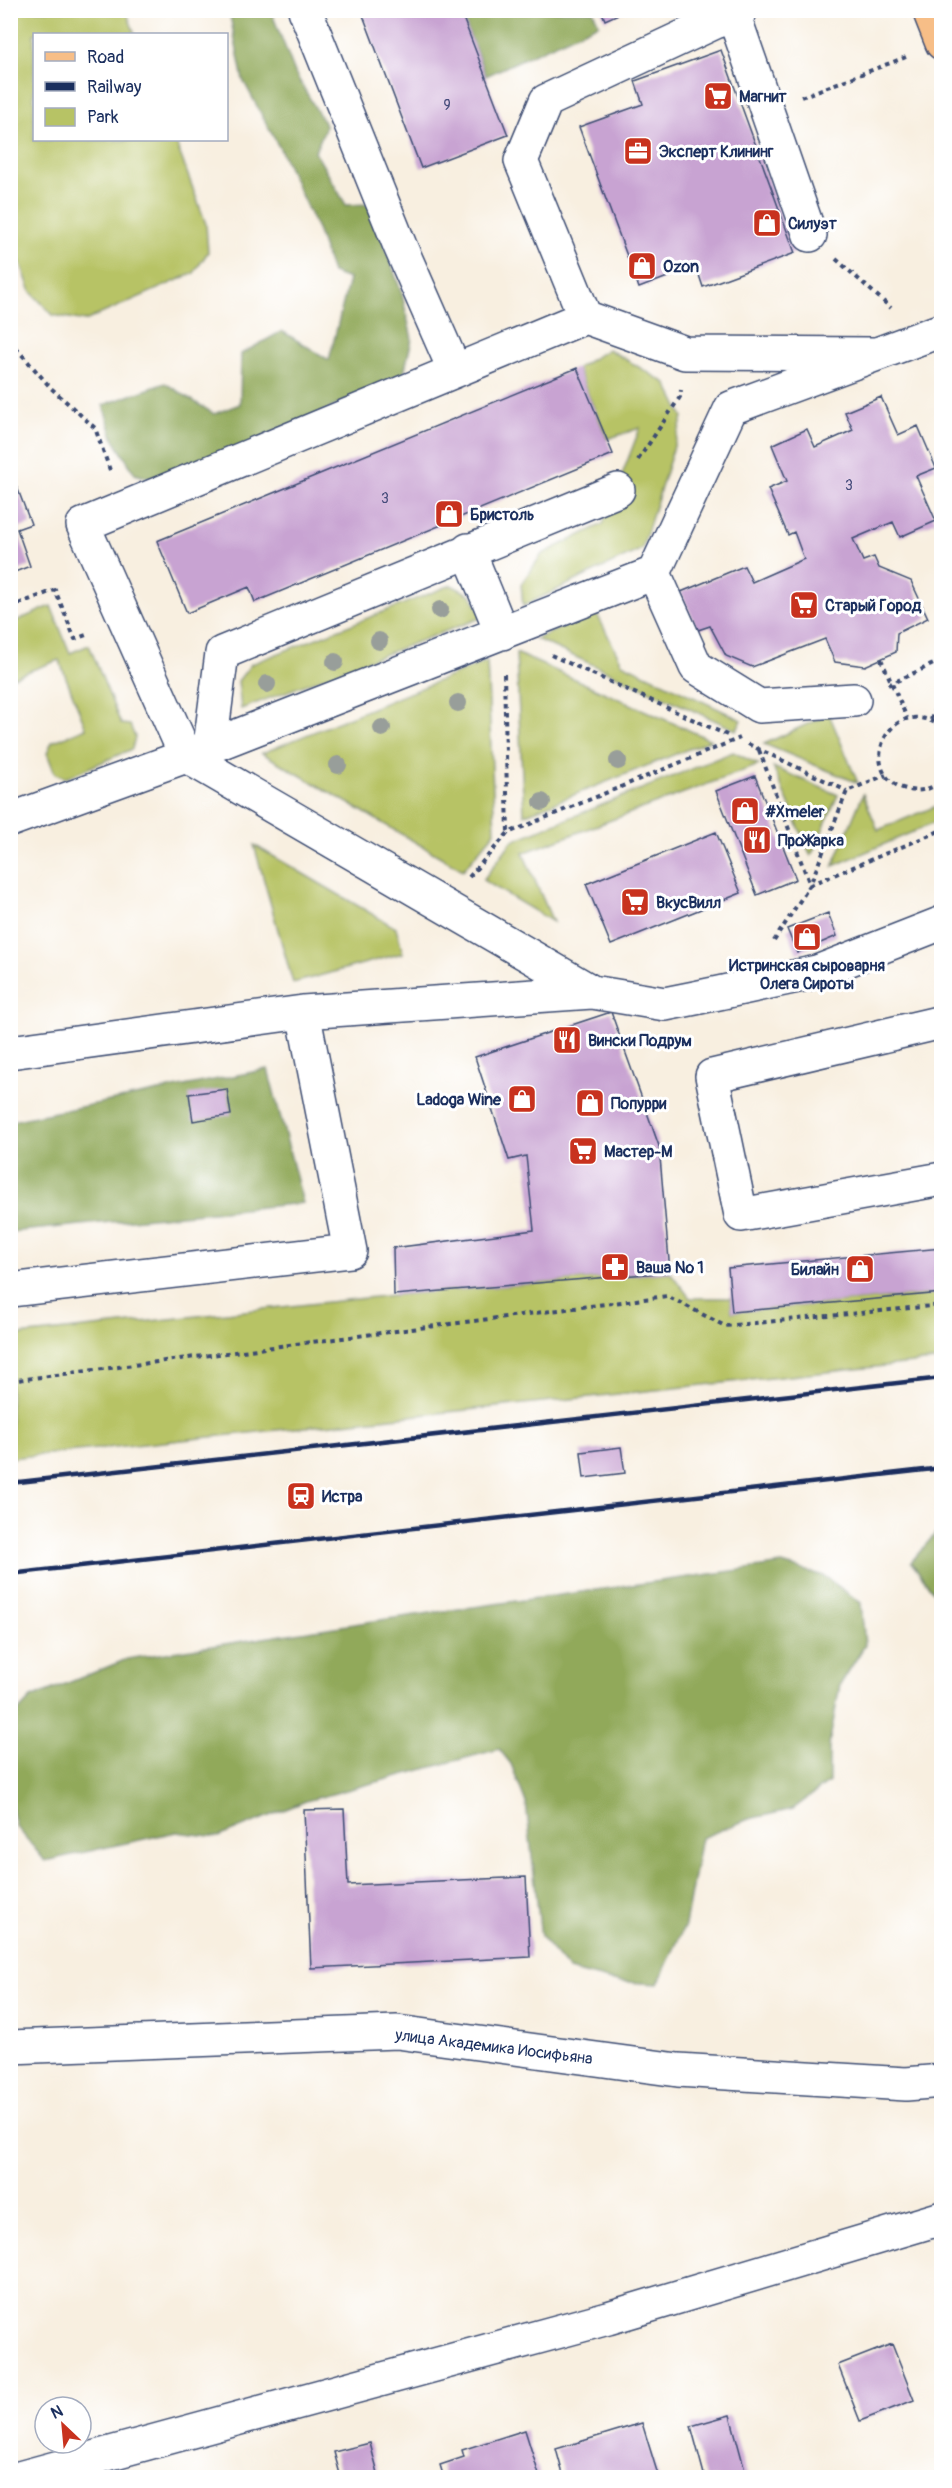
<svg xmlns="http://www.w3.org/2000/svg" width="952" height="2488" viewBox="0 0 952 2488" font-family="Pangolin,sans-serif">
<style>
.green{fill:#b7c365;stroke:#697962;stroke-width:1.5}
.forest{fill:#91a95a;stroke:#566c5c;stroke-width:1.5}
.building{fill:#c8a3d2}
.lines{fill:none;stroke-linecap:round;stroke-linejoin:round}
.minor-casing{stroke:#3c4c72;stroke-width:36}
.major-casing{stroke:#3c4c72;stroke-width:36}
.path{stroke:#3c4c72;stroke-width:4;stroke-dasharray:4.5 4.5;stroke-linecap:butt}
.minor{stroke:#fff;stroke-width:33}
.major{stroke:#f7be87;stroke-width:33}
.rail{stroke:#1b2f5e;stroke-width:4.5}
.tree{fill:#989e9a}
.labels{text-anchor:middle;stroke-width:6;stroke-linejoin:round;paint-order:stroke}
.number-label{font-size:14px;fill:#464c7b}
.poi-label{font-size:16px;font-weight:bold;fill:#1b2f5e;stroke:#fff;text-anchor:start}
.street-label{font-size:16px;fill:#1b2f5e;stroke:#fff}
</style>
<rect width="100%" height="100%" fill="#fff"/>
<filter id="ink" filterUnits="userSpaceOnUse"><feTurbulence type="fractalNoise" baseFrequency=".0167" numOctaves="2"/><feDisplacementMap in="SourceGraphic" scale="12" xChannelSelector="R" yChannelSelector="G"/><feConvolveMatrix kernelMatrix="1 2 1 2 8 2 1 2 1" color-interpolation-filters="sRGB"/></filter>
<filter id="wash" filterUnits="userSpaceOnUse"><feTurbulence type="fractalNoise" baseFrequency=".008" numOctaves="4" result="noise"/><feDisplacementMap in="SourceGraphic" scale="24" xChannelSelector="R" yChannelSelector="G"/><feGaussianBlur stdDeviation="1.35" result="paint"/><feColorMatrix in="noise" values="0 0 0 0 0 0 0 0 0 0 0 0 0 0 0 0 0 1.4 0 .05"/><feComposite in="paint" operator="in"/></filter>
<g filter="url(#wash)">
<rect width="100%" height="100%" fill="#f8efe0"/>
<path class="green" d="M11,10L126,11L135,34H34V140H175L206,224L208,252L194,273L85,321L53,315L31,292L11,237Z
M608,349L666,383L683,417L642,549L523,606L521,584L542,554L603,524L640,428L607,439L577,368Z
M451,585L471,595L483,617L241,709L238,681L251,664Z
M51,606L70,653L89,645L121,724L130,725L135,737L132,749L66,778L55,774L47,753L52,742L86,728L59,660L11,678V623Z
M596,612L622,663L742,720L736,730L536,639Z
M516,653L711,740L524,815Z
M487,661L495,832L463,870L262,753Z
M829,714L858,783L764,744Z
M733,752L759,765L523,853L553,922L483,880L512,841Z
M773,767L838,795L811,856Z
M863,794L878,830L941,804V820L833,866Z
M254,845L396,928L403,953L293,983Z
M670,1272L690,1298H731L732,1312L942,1293L941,1360L11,1458L10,1336L394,1295Z"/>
<path class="forest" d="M229,11H271L296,75L326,126L315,152L346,205L370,204L402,294L412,339L404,373L245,449L165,483L135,474L114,440L103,405L165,383L214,414L240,404L241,354L282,331L329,360L349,279L332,273L317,229L280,149L243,80Z
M460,11H593L599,24L486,76Z
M268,1069L303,1203L11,1232V1121Z
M941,1527V1602L911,1562Z
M782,1564L824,1576L861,1603L865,1645L840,1685L829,1745V1782L793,1809L749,1819L701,1838L685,1925L658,1984L612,1981L569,1970L541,1937L526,1803L511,1764L499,1749L306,1801L218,1837L176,1832L45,1861L16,1826L11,1804V1719L31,1698L127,1659L380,1620Z"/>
<g id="blocks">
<path class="building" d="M361,10H460L508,135L421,168Z
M601,10H622L623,12L605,20Z
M721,50L795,253L703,287L696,266L639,288L579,127L643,104L635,81Z
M577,368L613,454L255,602L249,587L187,613L157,541Z
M881,397L898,435L918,426L936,468L916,476L936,521L900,537L893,522L853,539L863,561L874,557L879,568L911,581L928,618L897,633L896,652L865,666L835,662L825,639L752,667L726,656L710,626L698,630L681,592L744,566L752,582L804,559L794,532L788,535L768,489L787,481L772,445L807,429L815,447L853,430L845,412Z
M17,487L31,524L17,529L30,566L10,574V489Z
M755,776L796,879L757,895L716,791Z
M716,832L741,893L611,945L586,884Z
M828,913L837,936L797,953L787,929Z
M611,1012L659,1146L670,1272L394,1295L393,1248L534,1230L526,1156L509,1160L475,1057Z
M227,1089L231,1115L193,1121L189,1094Z
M942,1248V1293L732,1312L728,1268Z
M942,1400V1429L940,1430L937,1401Z
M621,1447L625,1473L584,1478L581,1452Z
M344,1809L348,1885L526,1877L530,1957L311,1968L304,1810Z
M892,2344L914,2400L860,2421L838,2365Z
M730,2415L747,2478H705L691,2426Z
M642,2423L659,2478H564L556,2449Z
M525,2430L540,2478H444L440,2465L464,2457L462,2450Z
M370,2443L379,2478H341L334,2452Z"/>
</g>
</g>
<g filter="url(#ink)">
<use href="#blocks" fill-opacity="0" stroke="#3c4c72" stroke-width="1.5"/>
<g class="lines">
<g class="minor-casing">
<path id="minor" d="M305,10L400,246L455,371
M733,13L810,235
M585,317L521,161L546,101L741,10
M873,354L685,353L585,317L83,525L186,756L592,992L665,1004L695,998L817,972L942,923
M468,550L502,633
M654,573L696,667L759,706L854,700
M210,746L222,653L618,490
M10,820L186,756L654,573L731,408L942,330
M942,1022L712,1076L741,1215L942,1179
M10,1052L303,1012L592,992
M10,1290L350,1251L303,1012
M10,2047L397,2032L678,2070L906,2084L942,2081
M19,2478L608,2318L942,2218"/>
</g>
<g class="major-casing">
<path id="major" d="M929,10L942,43"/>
</g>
<path class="path" d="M801,97L906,57
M836,259L891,308
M10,341L51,388L95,428L111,473
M638,460L680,397L681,390
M10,607L55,590L75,639L89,634
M551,655L727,735
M881,659L907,718
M504,674L508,833
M888,685L942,660
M931,720L942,683
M942,727C888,690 854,775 906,789C919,793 931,789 942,781
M748,744L847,791
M759,750L810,885L942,830
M469,877L508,833L740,738
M774,941L810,885L847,791L886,775
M10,1381L667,1296L725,1326L942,1305"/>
<use href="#minor" class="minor"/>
<use href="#major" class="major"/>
<path class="rail" d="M10,1483L942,1378
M10,1574L942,1468"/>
</g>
<g class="tree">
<circle cx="440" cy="610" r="9"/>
<circle cx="379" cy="641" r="9"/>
<circle cx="335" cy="662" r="9"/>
<circle cx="267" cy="684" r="9"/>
<circle cx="458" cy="703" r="9"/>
<circle cx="382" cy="728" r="9"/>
<circle cx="618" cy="761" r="9"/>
<circle cx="338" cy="765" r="9"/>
<circle cx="542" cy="802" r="9"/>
</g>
</g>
<defs>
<g id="supermarket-square" transform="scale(1.5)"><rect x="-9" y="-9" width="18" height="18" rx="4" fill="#c8321e" stroke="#fff"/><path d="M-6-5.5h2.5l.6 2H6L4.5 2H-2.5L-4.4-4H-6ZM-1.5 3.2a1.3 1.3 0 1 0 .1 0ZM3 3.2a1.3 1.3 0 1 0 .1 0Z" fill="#fff"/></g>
<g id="office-square" transform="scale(1.5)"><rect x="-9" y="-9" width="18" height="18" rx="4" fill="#c8321e" stroke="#fff"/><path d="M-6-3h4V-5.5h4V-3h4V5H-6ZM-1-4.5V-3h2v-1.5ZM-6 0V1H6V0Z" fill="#fff"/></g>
<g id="shop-square" transform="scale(1.5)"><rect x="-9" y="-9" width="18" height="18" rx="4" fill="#c8321e" stroke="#fff"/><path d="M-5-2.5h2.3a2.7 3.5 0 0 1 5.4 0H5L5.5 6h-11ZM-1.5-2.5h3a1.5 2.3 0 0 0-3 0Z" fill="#fff"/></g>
<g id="restaurant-square" transform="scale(1.5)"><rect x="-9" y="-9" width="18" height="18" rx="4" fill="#c8321e" stroke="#fff"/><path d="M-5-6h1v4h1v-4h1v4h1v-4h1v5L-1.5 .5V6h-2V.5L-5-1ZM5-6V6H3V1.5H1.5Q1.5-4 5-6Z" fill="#fff"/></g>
<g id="pharmacy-square" transform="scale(1.5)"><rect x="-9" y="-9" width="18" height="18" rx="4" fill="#c8321e" stroke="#fff"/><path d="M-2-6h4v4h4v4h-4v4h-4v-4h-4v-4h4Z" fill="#fff"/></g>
<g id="station-square" transform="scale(1.5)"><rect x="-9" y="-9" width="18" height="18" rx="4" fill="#c8321e" stroke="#fff"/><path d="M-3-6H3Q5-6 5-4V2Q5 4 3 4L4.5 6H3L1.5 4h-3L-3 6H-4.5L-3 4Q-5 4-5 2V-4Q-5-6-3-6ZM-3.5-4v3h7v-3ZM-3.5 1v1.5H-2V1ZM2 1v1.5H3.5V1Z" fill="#fff"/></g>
</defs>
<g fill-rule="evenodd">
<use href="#supermarket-square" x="718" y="96"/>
<use href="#office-square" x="638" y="151"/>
<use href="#shop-square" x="767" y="223"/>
<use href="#shop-square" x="642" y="266"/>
<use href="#shop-square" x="449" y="514"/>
<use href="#supermarket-square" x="804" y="605"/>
<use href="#shop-square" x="745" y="811"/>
<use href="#restaurant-square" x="757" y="840"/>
<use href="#supermarket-square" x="635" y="902"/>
<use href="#shop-square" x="807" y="937"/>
<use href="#restaurant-square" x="567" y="1040"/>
<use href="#shop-square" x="522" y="1099"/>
<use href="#shop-square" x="590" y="1103"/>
<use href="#supermarket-square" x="583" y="1151"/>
<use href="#pharmacy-square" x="615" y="1267"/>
<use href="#shop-square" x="860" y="1269"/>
<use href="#station-square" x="301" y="1496"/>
</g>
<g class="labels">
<g class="number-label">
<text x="447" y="110">9</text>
<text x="849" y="490">3</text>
<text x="385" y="503">3</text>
</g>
<g class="poi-label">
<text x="739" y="102">Магнит</text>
<text x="659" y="157">Эксперт Клининг</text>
<text x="788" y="229">Силуэт</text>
<text x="663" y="272">Ozon</text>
<text x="470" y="520">Бристоль</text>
<text x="825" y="611">Старый Город</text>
<text x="766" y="817">#Xmeler</text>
<text x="778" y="846">ПроЖарка</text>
<text x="656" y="908">ВкусВилл</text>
<text x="807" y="971" text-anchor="middle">Истринская сыроварня<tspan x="807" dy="18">Олега Сироты</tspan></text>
<text x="588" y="1046">Вински Подрум</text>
<text x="501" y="1105" text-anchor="end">Ladoga Wine</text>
<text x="611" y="1109">Попурри</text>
<text x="604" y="1157">Мастер-М</text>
<text x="636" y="1273">Ваша № 1</text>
<text x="839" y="1275" text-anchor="end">Билайн</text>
<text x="322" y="1502">Истра</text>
</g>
<g class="street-label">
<text transform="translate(494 2046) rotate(7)" y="6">улица Академика Иосифьяна</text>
</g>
</g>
<rect width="952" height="2488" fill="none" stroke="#fff" stroke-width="36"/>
<rect x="33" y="33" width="195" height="108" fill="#ffffff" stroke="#a4acbf" stroke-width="1.5"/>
<rect x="45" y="52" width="30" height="9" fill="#f7be87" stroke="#a4acbf" stroke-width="1.5"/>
<text x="87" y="63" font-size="18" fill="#1b2f5e">Road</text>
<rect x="45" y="82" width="30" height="9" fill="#1b2f5e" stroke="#a4acbf" stroke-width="1.5"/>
<text x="87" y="93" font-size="18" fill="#1b2f5e">Railway</text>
<rect x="45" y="108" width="30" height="18" fill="#b7c365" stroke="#a4acbf" stroke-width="1.5"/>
<text x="87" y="123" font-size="18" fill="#1b2f5e">Park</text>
<g transform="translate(63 2425) rotate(334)"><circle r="28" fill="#ffffff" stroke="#a4acbf" stroke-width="1.5"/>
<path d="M0-4.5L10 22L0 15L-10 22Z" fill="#c8321e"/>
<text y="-9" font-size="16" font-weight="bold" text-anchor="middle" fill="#1b2f5e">N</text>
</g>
</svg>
